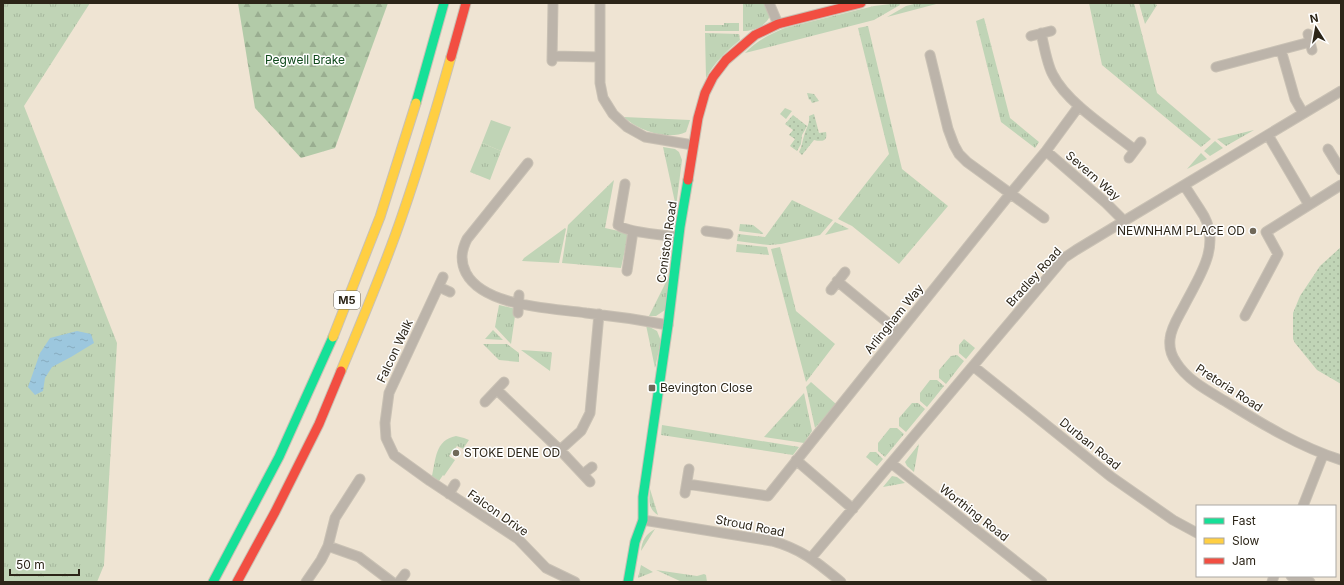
<svg xmlns="http://www.w3.org/2000/svg" width="1344" height="585" viewBox="0 0 1344 585" font-family="Inter,sans-serif">
<style>
.grass{fill:url(#grass-tufts)}
.forest{fill:url(#forest-firs)}
.garden{fill:url(#garden-dots)}
.pitch{fill:#c0d4b6}
.water{fill:url(#water-ripples)}
.lines{fill:none;stroke-linecap:round;stroke-linejoin:round}
.street-casing{stroke:#c9c1b4;stroke-width:11}
.fast-casing{stroke:#c9c1b4;stroke-width:11}
.slow-casing{stroke:#c9c1b4;stroke-width:11}
.jam-casing{stroke:#c9c1b4;stroke-width:11}
.street{stroke:#bcb4aa;stroke-width:9}
.fast{stroke:#16e098;stroke-width:9}
.slow{stroke:#ffcf43;stroke-width:9}
.jam{stroke:#f24e42;stroke-width:9}
.poi-dot{fill:#706859;stroke:#fff;stroke-width:1.5}
.labels{text-anchor:middle;stroke-width:3;stroke-linejoin:round;paint-order:stroke}
.shield{fill:#fff;stroke:#6b665d;stroke-width:1}
.shield-label{font-size:11px;font-weight:bold;fill:#2c2518}
.park-label{font-size:12px;fill:#0f491b;stroke:#fff}
.street-label{font-size:12px;fill:#2c2518;stroke:#fff}
.poi-label{font-size:12px;fill:#2c2518;stroke:#fff;text-anchor:start}
</style>
<defs>
<pattern id="grass-tufts" width="24" height="20" patternUnits="userSpaceOnUse"><rect width="24" height="20" fill="#c0d4b6"/><path d="M3 7l-1-3M5 7V3M7 7l1-3M15 17l-1-3M17 17v-4M19 17l1-3" fill="none" stroke="#a5b69c"/></pattern>
<pattern id="forest-firs" width="22" height="20" patternUnits="userSpaceOnUse"><rect width="22" height="20" fill="#b2caa8"/><path d="M5 1l3.5 6h-7zM16 11l3.5 6h-7z" fill="#99ad90"/></pattern>
<pattern id="garden-dots" width="8" height="8" patternUnits="userSpaceOnUse"><rect width="8" height="8" fill="#c0d4b6"/><path d="M2 2h.1M6 6h.1" fill="none" stroke="#a5b69c" stroke-width="1.8" stroke-linecap="round"/></pattern>
<pattern id="water-ripples" width="26" height="14" patternUnits="userSpaceOnUse"><rect width="26" height="14" fill="#9cc7de"/><path d="M2 4q2-2 4 0t4 0M15 11q2-2 4 0t4 0" fill="none" stroke="#87abbe"/></pattern>
</defs>
<rect width="100%" height="100%" fill="#efe4d3"/>
<path class="grass" d="M3,3H90L24,106L117,343L104,565L97,582H3Z
M743,3H765L770,15C767,26 753,31 743,31Z
M899,3L900,5L874,20L745,53C756,41 770,34 785,28L874,6Z
M918,3H940L887,17L906,6Z
M1089,3H1134L1157,93L1211,139L1201,147L1102,65Z
M1139,3H1153L1157,5L1145,24Z
M984,18L1010,118L1039,142L1035,148L1001,122L976,21Z
M724,23H739V31H705V25H724Z
M868,26L902,169L948,206L899,264L852,226L838,219L889,154L858,28Z
M705,33L739,34L740,40C726,51 714,63 706,78Z
M624,117L690,120L686,132C668,141 637,130 624,117Z
M1254,130L1226,146L1217,139Z
M1215,141L1223,148L1210,156L1204,151Z
M482,143L501,151L490,180L470,172Z
M663,147L675,149L679,152L682,160L676,207Z
M1201,153L1207,159L1187,169Z
M614,180L605,228L628,233V236L621,268L562,263L568,225Z
M792,200L833,220L820,235L781,244L769,245L737,241L738,234L765,237Z
M835,222L849,229L825,235Z
M740,224L753,225L763,233V234L739,231Z
M565,228L566,229L559,263L522,261L524,258Z
M737,244L767,247L769,255L736,252Z
M780,247L796,311L835,344L806,382L771,249Z
M671,272L665,310L656,316H649Z
M499,305L516,309L511,344L495,327Z
M646,325L657,331L661,341L655,368Z
M493,330L503,340L485,339Z
M964,339L975,348L966,359L959,353V345Z
M483,344H507L519,353V362L499,360Z
M521,350L551,352L552,353L550,371Z
M957,355L964,361L946,384L939,378V370L951,356Z
M930,380H937L944,386L927,407L920,401V393Z
M811,382L836,404L815,428L806,387Z
M804,393L812,431L804,443L764,437Z
M912,403H918L925,409L906,432L899,426V418Z
M662,425L799,447L793,455L661,435Z
M890,428H897L904,434L885,457L878,451V443Z
M456,436L464,438L469,440L463,449L457,446L449,456L455,460L444,476L443,475L439,481L432,476C436,459 435,440 456,436Z
M919,444L914,472L907,466L905,462Z
M870,452H876L883,459L877,466L866,457Z
M892,476L897,477L905,483L883,487Z
M650,489L658,515C648,509 649,500 650,489Z
M655,529L641,551C642,540 646,534 655,529Z
M641,565L653,572L638,578Z
M656,570L697,576L704,574L706,575L707,582H682Z"/>
<path class="forest" d="M238,3H388L335,148L301,158L255,108Z"/>
<path class="garden" d="M807,93L814,94L819,101L812,103L810,99L809,100Z
M814,114L819,133L826,132C828,141 822,142 814,140L802,155L799,152C802,147 802,142 804,136C806,128 810,124 809,116Z
M793,115L807,126L802,135L801,144L797,151L790,146L795,139L789,135L793,130L785,124Z
M1341,247V384L1317,370L1295,343L1293,339V313L1300,296L1320,266Z"/>
<path class="pitch" d="M785,108L792,111L786,119L780,114Z
M491,120L511,127L501,151L482,143Z"/>
<path class="water" d="M77,331L91,334L94,343L71,357L52,367L45,378L43,391L35,395L28,387L40,353L50,338Z"/>
<g class="lines">
<g class="street-casing">
<path id="street" d="M600,3V83L603,98L613,114L627,127L645,137L693,145
M769,3L778,24
M1041,33C1044,45 1047,65 1053,75C1067,103 1110,130 1135,150
M1308,34L1312,50
M1031,36L1051,31
M1281,50L1295,99L1303,113
M930,55L948,129L954,145L959,154L967,162L1044,218
M552,56L600,57
M552,61L553,3
M1216,67L1310,42
M1268,135L1309,205
M1328,149L1341,170
M1046,151L1106,203L1124,221
M1129,158L1141,142
M528,163L467,239C461,251 460,261 466,273C484,307 552,308 586,313C614,316 641,320 668,325
M625,184L618,225C628,233 665,235 678,237
M1184,185C1191,196 1198,206 1204,216C1221,248 1198,278 1184,306C1179,316 1171,327 1170,339C1169,348 1171,355 1176,362C1187,380 1208,391 1225,401C1262,424 1300,447 1341,460
M706,231L728,234
M627,271L633,231
M443,277L389,393L385,423L386,438L394,455L430,481L518,539L546,568L575,582
M837,281L899,332
M439,287L450,292
M831,290L845,272
M518,313L519,295
M1245,316L1278,254L1266,232L1341,185
M973,366L1110,476L1173,520L1197,533
M497,390L560,450L590,482
M485,402L504,382
M560,450L581,431L590,413L599,314
M796,460L853,509
M891,463L1042,582
M583,474L592,467
M687,484L768,496L1010,194L1046,151L1079,106
M685,493L689,469
M449,494L455,484
M1303,506L1323,455
M643,520L772,541C802,549 818,563 841,582
M328,546L359,557L392,582
M811,558L1064,258L1076,250L1124,221L1341,91
M1291,576L1310,582
M306,582L321,560L328,546L335,518L360,479
M399,582L405,574
M1272,582L1274,576"/>
</g>
<g class="fast-casing">
<path id="fast" d="M416,103L444,3
M213,582L279,457L333,337
M628,582L635,542L643,520V497L668,325L680,227L688,180"/>
</g>
<g class="slow-casing">
<path id="slow" d="M333,337L380,217L416,103
M341,371C362,320 384,269 402,216C420,164 436,110 451,57"/>
</g>
<g class="jam-casing">
<path id="jam" d="M451,57L466,3
M688,180L698,118L705,93L713,77L726,60L755,35L778,24L861,3
M237,582L275,512L319,424L341,371"/>
</g>
<use href="#street" class="street"/>
<use href="#fast" class="fast"/>
<use href="#slow" class="slow"/>
<use href="#jam" class="jam"/>
</g>
<g class="poi-dot">
<circle cx="1253" cy="231" r="4"/>
<rect x="648" y="384" width="8" height="8" rx="2"/>
<circle cx="456" cy="453" r="4"/>
</g>
<g class="labels">
<rect class="shield" x="334" y="291" width="26" height="18" rx="3"/>
<g class="shield-label">
<text x="347" y="304">M5</text>
</g>
<g class="park-label">
<text x="305" y="64">Pegwell Brake</text>
</g>
<g class="street-label">
<text transform="translate(1093 176) rotate(41)" y="4">Severn Way</text>
<text transform="translate(667 242) rotate(-82)" y="4">Coniston Road</text>
<text transform="translate(1034 277) rotate(-48)" y="4">Bradley Road</text>
<text transform="translate(894 319) rotate(-51)" y="4">Arlingham Way</text>
<text transform="translate(395 351) rotate(-65)" y="4">Falcon Walk</text>
<text transform="translate(1229 388) rotate(33)" y="4">Pretoria Road</text>
<text transform="translate(1090 444) rotate(39)" y="4">Durban Road</text>
<text transform="translate(498 513) rotate(35)" y="4">Falcon Drive</text>
<text transform="translate(974 513) rotate(38)" y="4">Worthing Road</text>
<text transform="translate(750 526) rotate(11)" y="4">Stroud Road</text>
</g>
<g class="poi-label">
<text x="1245" y="235" text-anchor="end">NEWNHAM PLACE OD</text>
<text x="660" y="392">Bevington Close</text>
<text x="464" y="457">STOKE DENE OD</text>
</g>
</g>
<rect width="1344" height="585" fill="none" stroke="#2c2518" stroke-width="8"/>
<rect x="1196" y="505" width="140" height="72" fill="#ffffff" stroke="#aba8a3"/>
<rect x="1204" y="518" width="20" height="6" fill="#16e098" stroke="#aba8a3"/>
<text x="1232" y="525" font-size="12" fill="#2c2518">Fast</text>
<rect x="1204" y="538" width="20" height="6" fill="#ffcf43" stroke="#aba8a3"/>
<text x="1232" y="545" font-size="12" fill="#2c2518">Slow</text>
<rect x="1204" y="558" width="20" height="6" fill="#f24e42" stroke="#aba8a3"/>
<text x="1232" y="565" font-size="12" fill="#2c2518">Jam</text>
<g transform="translate(1316 28) rotate(349)" stroke="#ffffff" stroke-width="3" paint-order="stroke">
<path d="M0-3L7 15L0 10L-7 15Z" fill="#2c2518"/>
<text y="-6" font-size="11" font-weight="bold" text-anchor="middle" fill="#2c2518">N</text>
</g>
<path d="M10 569v6h69v-6" fill="none" stroke="#2c2518" stroke-width="2"/>
<text x="16" y="569" font-size="12" fill="#2c2518" stroke="#ffffff" stroke-width="3" paint-order="stroke">50 m</text>
</svg>
